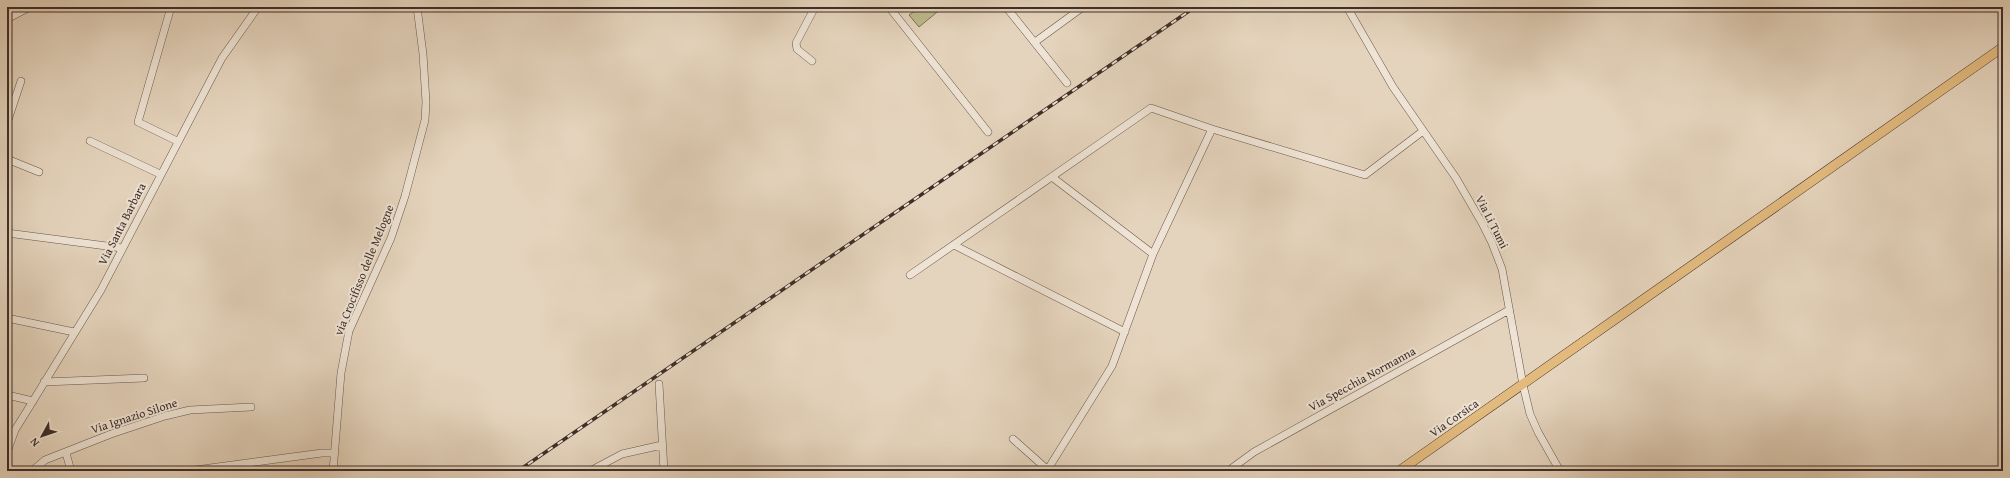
<svg xmlns="http://www.w3.org/2000/svg" width="2010" height="478" viewBox="0 0 2010 478" font-family="'Gentium Book Plus',serif">
<style>
.green{fill:#bdba8c;stroke:#7e745a}
.lines{fill:none;stroke-linecap:round;stroke-linejoin:round}
.minor-casing{stroke:#68584d;stroke-width:8}
.major-casing{stroke:#3f2e28;stroke-width:10}
.minor{stroke:#eee3d4;stroke-width:7}
.major{stroke:#e2ba7e;stroke-width:9}
.rail-casing{stroke:#3f2e28;stroke-width:3.5}
.rail{stroke:#eee3d4;stroke-width:2;stroke-dasharray:6;stroke-linecap:butt}
.labels{text-anchor:middle;stroke-width:4;stroke-linejoin:round;paint-order:stroke}
.street-label{font-size:12px;fill:#3f2e28;stroke:#eee3d4}
</style>
<rect width="100%" height="100%" fill="#e5d4bd"/>
<filter id="stains"><feTurbulence type="fractalNoise" baseFrequency=".005" numOctaves="4"/><feColorMatrix values="0 0 0 0 .2 0 0 0 0 .09 0 0 0 0 .02 0 0 0 .5 -.17"/></filter>
<radialGradient id="worn" r=".72"><stop offset=".6" stop-color="#630" stop-opacity="0"/><stop offset="1" stop-color="#630" stop-opacity=".3"/></radialGradient>
<path class="green" d="M920,7H941L942,8L919,27L909,15Z"/>
<g class="lines">
<g class="minor-casing">
<path id="minor" d="M171,7L138,122L177,141
M889,7L988,132
M1006,7L1067,83
M1347,7L1393,87L1456,178L1482,223L1492,243L1502,269L1523,385L1530,414L1538,432L1560,471
M7,19L30,7
M1035,42L1083,7
M812,61L797,49L796,43L815,7
M7,123L21,81
M90,141L160,174
M7,159L39,172
M1052,177L1153,254
M7,233L122,248
M954,245L1125,332
M910,275L1151,108L1212,129
M7,318L74,332
M44,382L144,378
M659,384L664,471
M7,395L33,401
M1013,439L1049,471
M7,452L15,430L33,401L101,290L222,58L258,7
M66,453L71,471
M1048,469L1112,366L1153,254L1212,129L1365,175L1423,131
M32,471L45,460L111,434L165,416L190,410L251,407
M188,471L322,453H335
M333,471L341,373L349,331L391,238L405,196L425,120L426,102L423,54L417,7
M590,471L622,454L662,445
M1228,471L1254,452L1509,310"/>
</g>
<g class="major-casing">
<path id="major" d="M1399,471L2003,47"/>
</g>
<use href="#minor" class="minor"/>
<use href="#major" class="major"/>
<g class="rail-casing">
<path id="rail" d="M518,471L1195,7"/>
</g>
<use href="#rail" class="rail"/>
</g>
<g class="labels">
<g class="street-label">
<text transform="translate(1492 222) rotate(63)" y="4">Via Li Tumi</text>
<text transform="translate(122 224) rotate(-63)" y="4">Via Santa Barbara</text>
<text transform="translate(364 270) rotate(-68)" y="4">via Crocifisso delle Melogne</text>
<text transform="translate(1362 379) rotate(-29)" y="4">Via Specchia Normanna</text>
<text transform="translate(134 416) rotate(-18)" y="4">Via Ignazio Silone</text>
<text transform="translate(1454 418) rotate(-35)" y="4">Via Corsica</text>
</g>
</g>
<rect width="2010" height="478" fill="none" stroke="#e5d4bd" stroke-width="24"/>
<rect x="8" y="8" width="1994" height="462" fill="none" stroke="#3f2e28" stroke-width="2"/>
<rect x="12" y="12" width="1986" height="454" fill="none" stroke="#3f2e28"/>
<g transform="translate(42 436) rotate(230)" stroke="#eee3d4" stroke-width="3" paint-order="stroke">
<path d="M0-3L7 15L0 10L-7 15Z" fill="#3f2e28"/>
<text y="-6" font-size="11" font-weight="bold" text-anchor="middle" fill="#3f2e28">N</text>
</g>
<rect width="100%" height="100%" filter="url(#stains)"/>
<rect width="100%" height="100%" fill="url(#worn)"/>
</svg>
